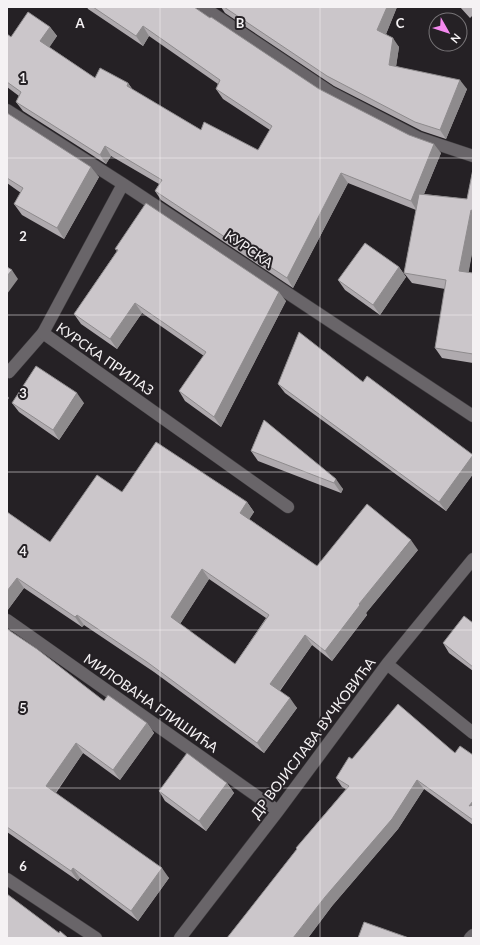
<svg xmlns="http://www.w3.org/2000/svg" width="480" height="945" viewBox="0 0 480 945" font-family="Lato,sans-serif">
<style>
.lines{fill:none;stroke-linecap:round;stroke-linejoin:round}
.service-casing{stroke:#413e41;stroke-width:13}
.minor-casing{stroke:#413e41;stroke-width:13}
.service{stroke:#696569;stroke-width:12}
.minor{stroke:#696569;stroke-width:12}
.wall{fill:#afaaae;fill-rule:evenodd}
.shaded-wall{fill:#8e8b8d}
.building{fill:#cbc6ca;stroke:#8e8b8d;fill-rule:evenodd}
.grid{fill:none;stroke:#f5f2f4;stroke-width:1;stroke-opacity:0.55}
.labels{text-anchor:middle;stroke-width:4;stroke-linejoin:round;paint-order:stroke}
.street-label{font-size:14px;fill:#f5f2f4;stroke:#252125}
.grid-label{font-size:13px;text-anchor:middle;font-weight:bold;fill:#f5f2f4;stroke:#252125;stroke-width:4;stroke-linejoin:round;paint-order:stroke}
</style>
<rect width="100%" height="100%" fill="#252125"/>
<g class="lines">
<g class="service-casing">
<path id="service" d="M7,371L9,372L43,333"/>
</g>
<g class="minor-casing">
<path id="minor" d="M203,7L330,92L419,138L473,156
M7,110L123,184L473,416
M123,184L43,333L288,507
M7,620L278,811
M387,664L473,733
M7,879L96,938
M180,938L278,811L387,664L473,559
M470,938L473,935"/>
</g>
<use href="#service" class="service"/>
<use href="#minor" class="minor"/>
</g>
<path class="wall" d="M87,7H194L210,18L319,89L441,153L424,194L467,199L473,169V248L468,273H473V363L442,358L435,348L445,289L412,283L404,273L416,210L348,183L293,288L161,200L155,191L159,184L111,156L106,164L23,111L16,102L19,96L7,87V34L11,37L50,27L57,36L49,47L95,78L128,83L133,90L201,130L258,150L270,130L223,99L216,89L218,84L149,36L143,46L88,9Z
M221,7H397L386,34L399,47L396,66L467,89L446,139L422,131L334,86L225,13Z
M460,7H473V15L470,18Z
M7,113L99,177L64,239L22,215L14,204L21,193L7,183Z
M115,249L286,301L221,427L185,401L179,391L204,356L142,313L117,349L81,324L74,314L117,251Z
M399,267L406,277L380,315L345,290L338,280Z
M278,384L473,455V474L446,511L285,393Z
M12,403H84L59,440L19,412Z
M264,420L343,489L341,493L258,461L251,451Z
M122,492L247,502L254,512L249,519L317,566L418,550L366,613L367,615L332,661L312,645L280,691L297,708L264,753L154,672L84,625L82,627L24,588L7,611V512L50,542ZM209,579L266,618L235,664L180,624Z
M473,623V671L449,653L443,643Z
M7,629L104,701L147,723L154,733L120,780L83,753L56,793L169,878L138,921L80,878L78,881L7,832Z
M455,753L473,755V825L424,789L398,829L332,906L308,938H227L297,849L296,848L346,789L342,787L336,778L352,759Z
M227,783L234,793L206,831L165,801L159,791Z"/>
<path class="shaded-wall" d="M387,7H397L384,39L377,30Z
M143,26L149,36L143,46L136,36Z
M50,27L57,36L47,51L40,41Z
M393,38L399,47L395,74L389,65Z
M460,80L467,89L446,139L440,130Z
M128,83L135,93L127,86Z
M434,144L441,153L417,211L411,201Z
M105,146L111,156L106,164L100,155Z
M91,167L99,177L64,239L57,228Z
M341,173L348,183L293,288L287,278Z
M471,210L473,213V248L467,282L459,271Z
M399,267L406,277L380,315L373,305Z
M12,270L18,279L7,294V276Z
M279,292L286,301L221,427L214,417Z
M135,303L142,313L117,349L110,339Z
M77,393L84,403L59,440L53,430Z
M7,395L9,398L7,401Z
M473,455V474L446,511L439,502Z
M336,479L343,489L341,493L334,483Z
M247,502L254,512L247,523L240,513Z
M411,540L418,550L366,613L367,615L332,661L325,651L359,604Z
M202,569L209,579L178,627L171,617Z
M17,578L24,588L7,611V591Z
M77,615L84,625L82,627L75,617Z
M305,635L312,645L277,694L270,684Z
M290,698L297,708L264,753L257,743Z
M147,723L154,733L120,780L113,770Z
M76,743L83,753L53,796L46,786Z
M417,780L424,789L398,829L332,906L308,938H293Z
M227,783L234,793L206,831L199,821Z
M473,801V811L469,806Z
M73,868L80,878L78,881L71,871Z
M162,868L169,878L138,921L131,911Z"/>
<path class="building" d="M93,7H194L210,18L211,17L319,89L409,135L434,144L411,201L341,173L287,278L155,191L162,180L105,146L100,155L16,102L21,92L7,82V34L11,37L28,12L50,27L40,41L95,78L100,68L128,83L127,86L201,130L204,122L258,150L272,126L216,89L220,80L143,26L136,36Z
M224,7H387L377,30L393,38L389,65L460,80L440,130L415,122L327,76Z
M7,113L91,167L57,228L14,204L23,188L7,178Z
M473,169V211L471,210L459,271L473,273V354L435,348L446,280L404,273L419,194L467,199Z
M146,203L279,292L214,417L179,391L206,352L135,303L110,339L74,314L118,250L115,249Z
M365,243L399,267L373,305L338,280Z
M7,267L12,270L7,276Z
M299,332L363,382L367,376L473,455L439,502L278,384Z
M36,366L77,393L53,430L12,403Z
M264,420L336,479L334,483L251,451Z
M156,442L247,502L240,513L317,566L367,504L411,540L359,604L360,605L325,651L305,635L270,684L290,698L257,743L147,662L77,615L75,617L17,578L7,591V512L50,542L97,475L122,492ZM202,569L269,615L235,664L171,617Z
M464,616L473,623V667L443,643Z
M7,629L37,649L104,701L108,695L147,723L113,770L76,743L46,786L162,868L131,911L73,868L71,871L7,827Z
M398,704L455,753L460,746L473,755V801L469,806L473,805V820L417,780L392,819L325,897L293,938H227L297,849L296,848L349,786L336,778L349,757L352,759Z
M187,753L227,783L199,821L159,791Z
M7,894L59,933L60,931L68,938H7Z
M364,922L409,938H358Z"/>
<path class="grid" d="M160,7V938M320,7V938M7,158H473M7,315H473M7,472H473M7,630H473M7,788H473"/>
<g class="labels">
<g class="street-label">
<text transform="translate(249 249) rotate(34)" y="5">КУРСКА</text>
<text transform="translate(105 359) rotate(35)" y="5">КУРСКА ПРИЛАЗ</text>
<text transform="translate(151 703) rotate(35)" y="5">МИЛОВАНА ГЛИШИЋА</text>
<text transform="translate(313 738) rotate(-53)" y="5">ДР ВОЈИСЛАВА ВУЧКОВИЋА</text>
</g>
</g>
<g class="grid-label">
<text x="80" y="28">A</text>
<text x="240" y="28">B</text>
<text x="400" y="28">C</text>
<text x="23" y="83">1</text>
<text x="23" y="241">2</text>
<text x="23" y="398">3</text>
<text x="23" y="556">4</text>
<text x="23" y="713">5</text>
<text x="23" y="871">6</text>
</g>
<rect width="480" height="945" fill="none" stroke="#f5f2f4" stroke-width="16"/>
<g transform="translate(448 32) rotate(129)"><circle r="19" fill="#252125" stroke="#787578"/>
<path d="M0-3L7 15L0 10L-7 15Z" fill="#f589ef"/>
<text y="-6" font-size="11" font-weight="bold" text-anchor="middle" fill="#f5f2f4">N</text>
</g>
</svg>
